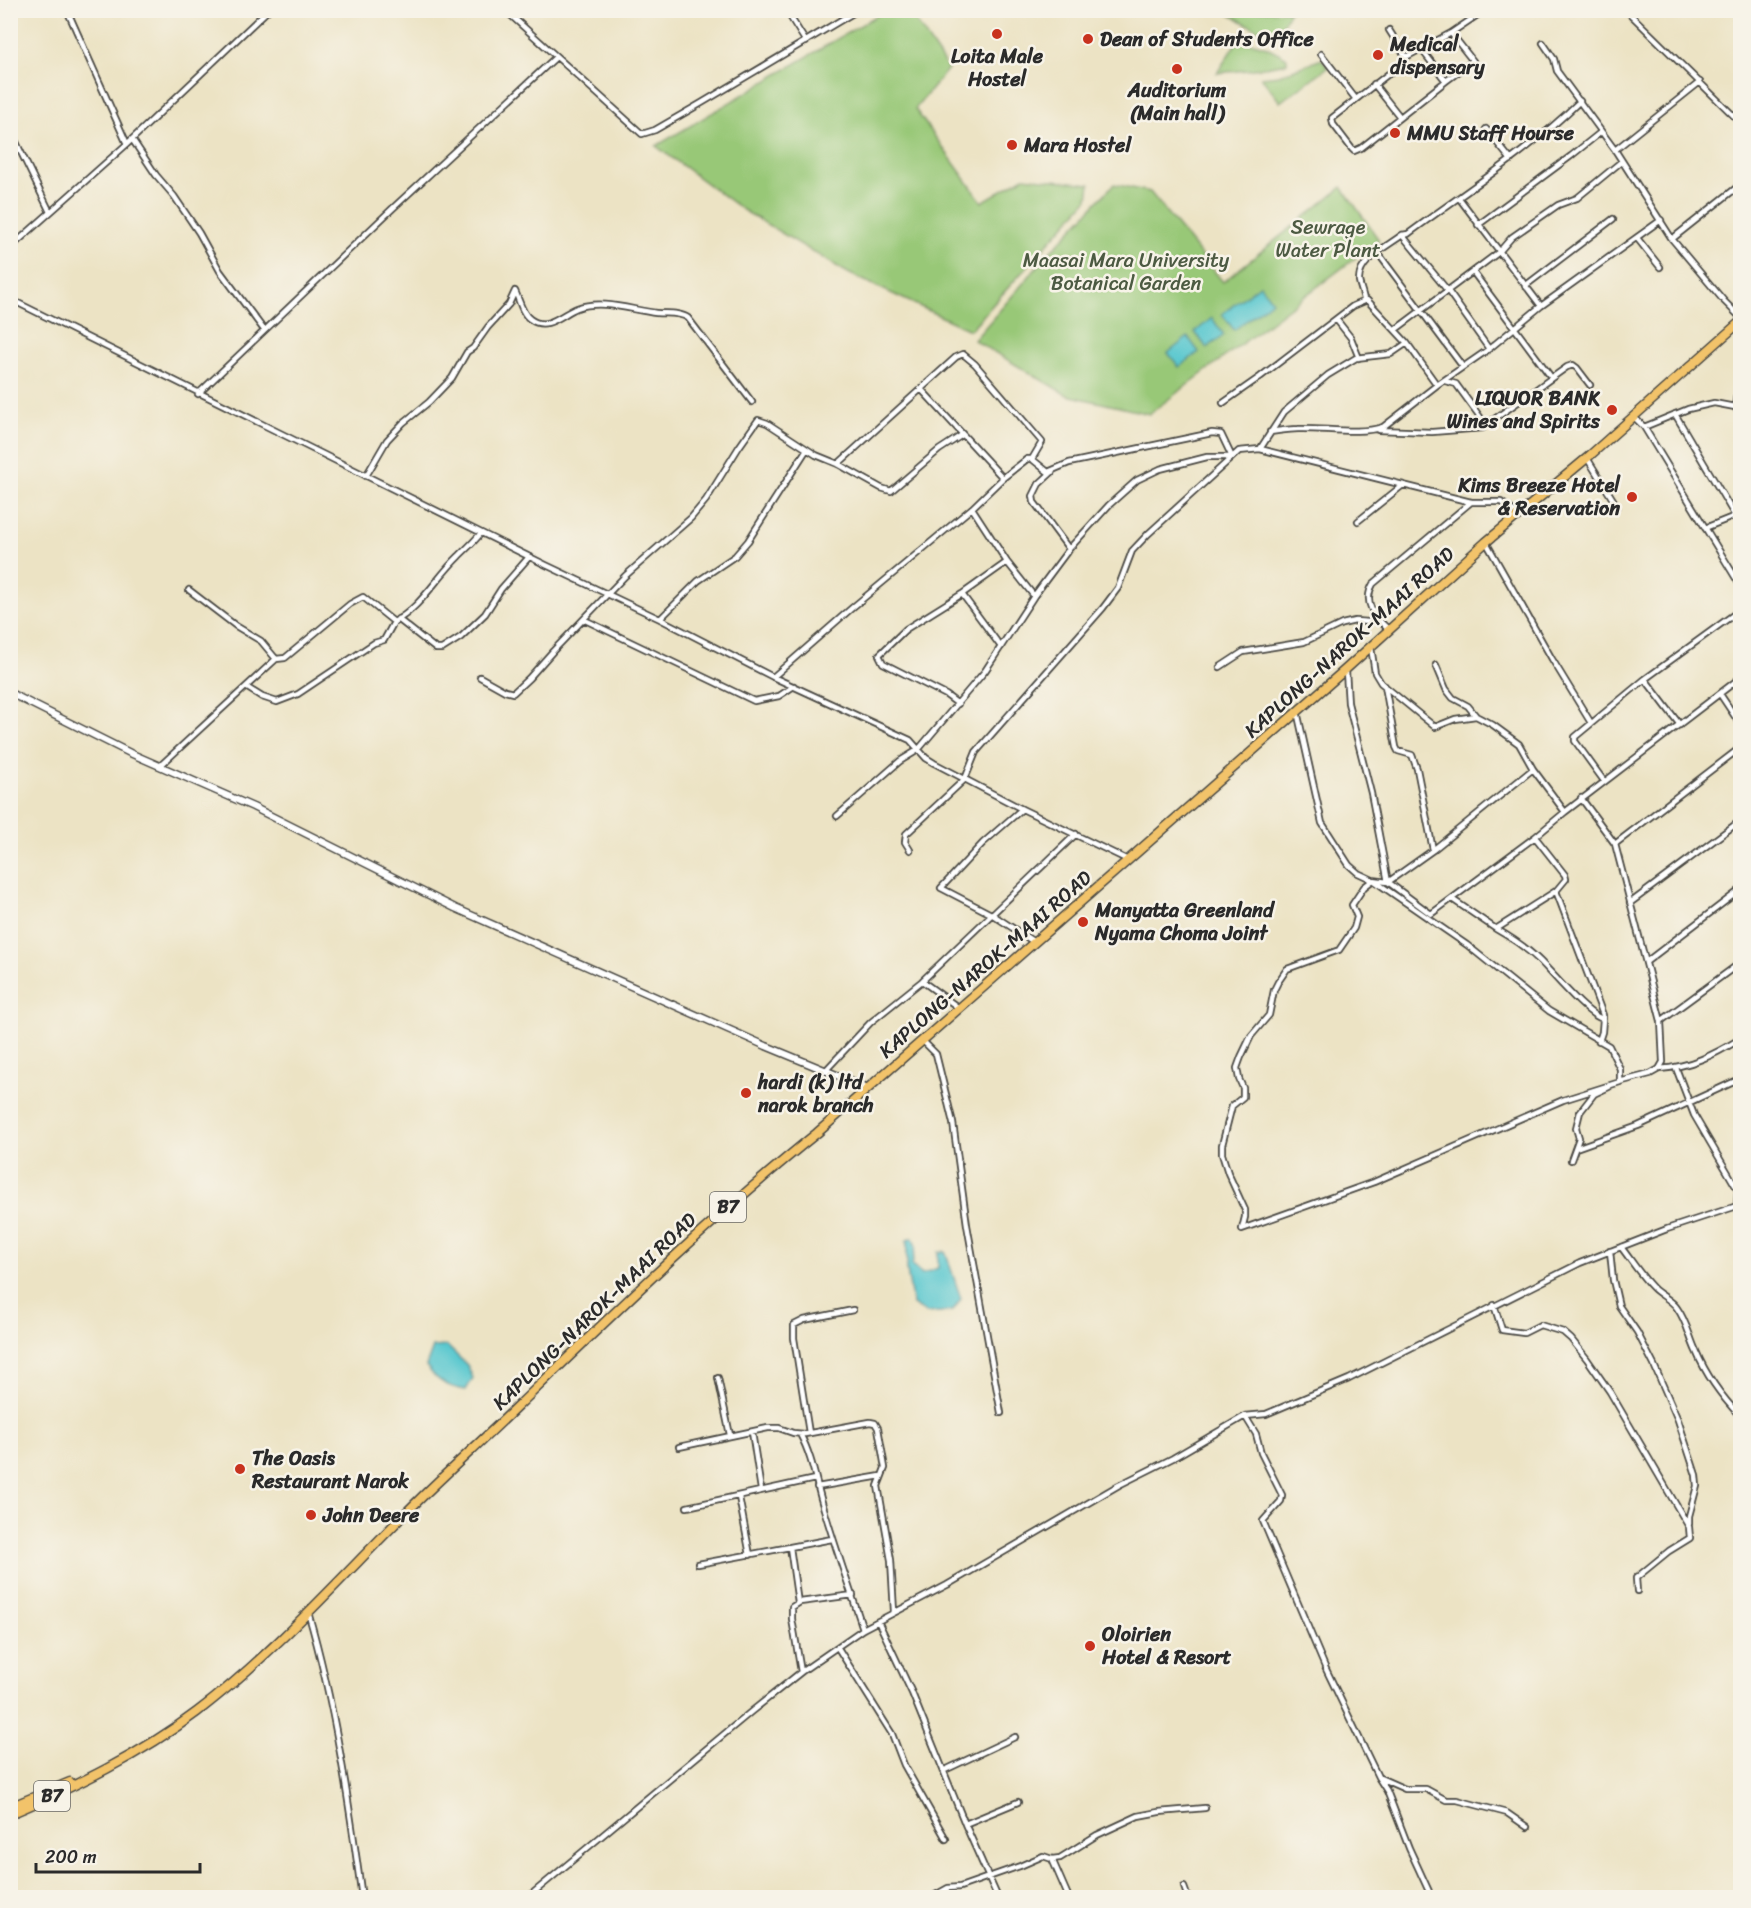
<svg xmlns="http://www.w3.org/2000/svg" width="1751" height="1908" viewBox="0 0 1751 1908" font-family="Sriracha,sans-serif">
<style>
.green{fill:#98c877;stroke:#627a51;stroke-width:1.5}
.water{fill:#5ac8cf;stroke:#427a7d;stroke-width:1.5}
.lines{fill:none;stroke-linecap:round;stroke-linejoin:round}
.minor-casing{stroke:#484742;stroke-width:8}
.tertiary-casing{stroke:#484742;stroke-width:9}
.trunk-casing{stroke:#484742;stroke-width:11}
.minor{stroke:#fff;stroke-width:4.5}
.tertiary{stroke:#fff;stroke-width:6}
.trunk{stroke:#f2c36a;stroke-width:8}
.poi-dot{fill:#c8321e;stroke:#f7f3e8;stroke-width:2}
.labels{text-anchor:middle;stroke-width:5;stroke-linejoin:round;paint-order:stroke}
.shield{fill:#f7f3e8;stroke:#686764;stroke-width:1.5}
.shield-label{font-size:18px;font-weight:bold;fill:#2b2b2b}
.poi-label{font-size:20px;font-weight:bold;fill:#2b2b2b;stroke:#f7f3e8;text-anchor:start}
.park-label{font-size:20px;fill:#4c5a42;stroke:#f7f3e8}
.street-label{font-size:20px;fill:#2b2b2b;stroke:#f7f3e8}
</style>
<rect width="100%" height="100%" fill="#f7f3e8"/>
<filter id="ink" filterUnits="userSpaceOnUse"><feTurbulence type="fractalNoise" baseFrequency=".0167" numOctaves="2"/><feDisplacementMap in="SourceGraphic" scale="12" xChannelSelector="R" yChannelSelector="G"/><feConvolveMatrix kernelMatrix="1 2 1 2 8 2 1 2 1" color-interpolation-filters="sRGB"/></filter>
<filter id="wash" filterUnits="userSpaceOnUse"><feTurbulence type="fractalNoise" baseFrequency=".008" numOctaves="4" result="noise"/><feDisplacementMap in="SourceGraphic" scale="24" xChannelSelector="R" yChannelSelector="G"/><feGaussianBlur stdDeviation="1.35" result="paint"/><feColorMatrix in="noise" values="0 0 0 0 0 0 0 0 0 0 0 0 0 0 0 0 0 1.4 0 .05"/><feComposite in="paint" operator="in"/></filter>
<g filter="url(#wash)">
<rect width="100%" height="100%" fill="#ece3c4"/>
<path class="green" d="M886,10L909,11L948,69L915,109L982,202L1024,177L1090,184L1088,199L970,330L848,273L743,210L656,146Z
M1223,11H1290L1275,39Z
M1240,42C1258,41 1272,49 1287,58V63L1248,70L1217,73L1236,43Z
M1322,59L1328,67L1280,102L1261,77L1279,75Z
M1114,184L1150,192L1223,282L1342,187L1379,240L1149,414L1067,395L974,340L1052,250Z"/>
<path class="water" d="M1260,285L1272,301L1234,330L1222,314Z
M1212,318L1224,335L1207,348L1195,332Z
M1188,337L1199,352L1179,367L1168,353Z
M913,1238L916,1247L912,1265L922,1274L938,1268V1252L945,1251L961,1299L953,1311L926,1313L913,1305L907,1271V1240Z
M447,1346L467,1365L473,1378L466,1390C447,1387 438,1382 426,1366L433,1347Z"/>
</g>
<g filter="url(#ink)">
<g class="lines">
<g class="minor-casing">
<path id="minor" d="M67,10L127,144
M505,10L642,134L655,130L700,104L858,10
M786,10L806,42
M1626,10L1740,122
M1389,30L1406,57L1405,61L1332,118L1333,124L1352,149L1354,151L1361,148L1446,81
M1451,33L1485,10
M1543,43L1554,59L1557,71L1615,150L1672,239L1724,301L1740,317
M1321,54L1355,98
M1406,57L1451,33L1473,61L1446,81L1422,50
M1374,84L1400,117
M1486,129L1511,160
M132,139L156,175L174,196L199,233L220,271L264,330
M10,143L16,142L50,212
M1615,150L1700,82
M1459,198L1541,306
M1478,225L1571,156L1601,132
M1637,238L1660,267
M1672,239L1740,185
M10,248L127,144L268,10
M1378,253L1463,367
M1473,272L1551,377
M1525,286L1613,219
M10,299L546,565L660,619L773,677L910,740L926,758L934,763L1022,809L1128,860
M1364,300C1363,293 1360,287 1359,281C1358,260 1388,246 1402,235
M1336,319L1351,338L1359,358
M1395,330L1499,252L1512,237L1558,205L1577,198L1622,161
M1489,349L1448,291L1402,235L1408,234C1466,191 1528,152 1580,101
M1445,381L1456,384L1486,425L1567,367L1573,365L1577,368L1590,385
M921,389L1003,478
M198,394L392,209L556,57
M1737,394L1735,407L1740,414
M1223,403L1260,377L1353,306L1367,300L1407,343L1437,385
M1675,414L1735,516L1705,528
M1634,417L1644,427L1740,585
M1644,427L1688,409L1714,403L1735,407
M1378,430L1432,432L1483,428L1486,425
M1270,432C1279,431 1289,429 1298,429C1324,428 1359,435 1383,427L1437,385L1489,349L1541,306L1661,220
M1260,449L1284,412L1328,375L1356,358L1391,354L1407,343
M1587,458L1617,506
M838,464L956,357L963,354L975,364L1042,442L1032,459
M1052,472L1039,484L1033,496L1034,502L1069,549
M366,476L387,440L403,423L429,402L452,378L467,352L473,348L488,327L509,304L515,291C519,299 522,314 530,319C547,332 563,313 577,308C602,299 631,310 656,313C666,314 680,312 688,318L752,402
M972,508L1007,562L1034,596
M1358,521L1403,485
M1486,542L1552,659L1591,723
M189,590L236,626L261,641L276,659
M962,594L1001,647
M398,619L436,649H442L461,637L485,614L501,589L529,557
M660,619L698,581L735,556L748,541L807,449
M585,620L754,701L779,696L794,686
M1388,629C1375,617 1362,603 1373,584L1471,502
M1371,647L1375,673L1381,683L1435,727L1455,719L1476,716
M1436,665L1446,689L1453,698L1468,706L1476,716L1493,725L1519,744L1533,769L1565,812L1740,678
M1220,667L1243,652L1304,642L1342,624L1355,621L1369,622L1375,617
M1346,671L1348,703L1371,793L1388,882
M480,677L505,691L513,693L529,678L553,651L625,576L691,518L706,500L739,447L758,420L767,423L816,455L838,464L881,488L891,491L939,450L962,435
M773,677L853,607L972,508L1003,478L1027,459H1032L1048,472L1069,463L1212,433L1221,434L1232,457H1207L1160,469L1137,480L1109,505L1069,549L1034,596L985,671L918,750L900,761L837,816
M1645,679L1680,725
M1385,686L1396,747L1398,751L1412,755L1417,769L1433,850
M246,687L262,697L277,702L298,694L374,643L384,640L394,622
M1720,694L1740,724
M958,704L946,695L883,663L879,655L906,629L962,594L1007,562
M1297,711L1322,823L1349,865L1358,873L1373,880L1388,882L1431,914L1535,837L1565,875L1566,879L1556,891L1496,929L1452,899
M160,766L276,659L285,658L350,604L363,597L394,622C422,606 436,578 459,556C467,548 474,542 481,533
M1604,781L1575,741V737L1645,679L1740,610
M1581,798L1615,844L1661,1021L1663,1062L1659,1069L1650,1074L1619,1082
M1022,809L983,843L941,888L993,915L1034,942
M1535,837L1565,812
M1615,844L1740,748
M910,850L905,842L906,834L965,779L976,752L1103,608L1118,588L1132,551L1148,534L1239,451L1260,449L1471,502H1501L1519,515
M1373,880L1467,945L1549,1011L1609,1046L1620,1069V1082L1563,1100L1374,1182L1242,1229L1245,1217V1210L1228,1173L1222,1154V1145L1232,1106L1243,1097V1088L1239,1079L1237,1068L1241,1057L1251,1036L1269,1015L1274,990L1278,982L1287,969L1339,950L1354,928L1357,917L1352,905L1364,887Z
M1388,882L1433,850L1533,769
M1630,903L1740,821
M1496,929C1512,938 1528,949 1541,962C1554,975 1588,1016 1603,1019V1015L1599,1004L1556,891
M1646,962L1740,890
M922,981L959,1008
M1661,1021L1740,963
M922,1040L936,1054L953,1123L967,1225L1001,1413
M1599,1041L1602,1032L1603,1019
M1676,1068L1694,1115L1738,1190L1737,1206
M1659,1069C1690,1067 1714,1055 1740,1039
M826,1070L871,1022L922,981L1076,834
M1576,1148L1638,1126L1740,1079
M1571,1160L1579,1138L1576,1128L1580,1112L1594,1094L1609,1087
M1621,1247C1631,1260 1641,1276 1653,1288C1661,1296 1671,1299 1677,1308C1687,1322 1689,1336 1696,1351C1706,1375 1722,1397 1740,1416
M1610,1251L1613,1280L1619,1306L1637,1332L1654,1365L1678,1420L1696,1475L1697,1486L1689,1516V1524
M1494,1305L1502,1330L1524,1333L1540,1325L1563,1332L1571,1339L1587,1359L1610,1392L1689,1527L1690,1538L1669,1551L1636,1578L1637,1591
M718,1378L730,1435
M1245,1416L1256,1434L1261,1453L1282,1495L1281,1501L1263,1521L1325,1667L1378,1777L1387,1791L1409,1848L1432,1898
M752,1432L761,1490
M809,1433L794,1338V1325L804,1320L853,1310
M800,1434C813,1458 816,1484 824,1509C836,1550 850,1589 863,1629
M679,1447L768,1428H779L793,1433L805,1434L870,1422L875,1423L878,1428L885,1468L878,1486L891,1560L894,1612
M817,1487L881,1476
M739,1497L750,1555
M687,1507L815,1479
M790,1547L832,1539
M698,1564L790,1547L798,1603
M308,1612C335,1705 349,1802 362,1898
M878,1621L912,1693L965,1824L998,1898
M838,1648L892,1734L904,1765L946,1839
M801,1672L792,1619V1607L800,1602L853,1595
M945,1770L1015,1737
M1380,1778L1405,1789H1426L1446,1800H1457L1507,1813L1527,1827
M965,1824L1018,1802
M1052,1859L1069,1898
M1184,1887L1188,1898
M527,1898L752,1711L801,1672L863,1629L947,1585L1119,1485L1173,1458L1245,1416L1266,1414L1349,1379L1580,1263L1667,1229L1740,1205
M930,1898L948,1888L960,1887L1020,1866L1043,1856L1052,1859L1060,1858L1097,1835L1138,1816L1159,1812L1205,1808"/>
</g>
<g class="tertiary-casing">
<path id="tertiary" d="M10,693L130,753L253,807L455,908L766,1046L868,1088"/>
</g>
<g class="trunk-casing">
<path id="trunk" d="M10,1807L70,1782
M10,1814C76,1786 140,1755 197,1712C281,1648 350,1567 425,1494C455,1465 487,1436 518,1406C615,1312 711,1218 817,1133L1346,669L1486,542L1587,458L1740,322"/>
</g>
<use href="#minor" class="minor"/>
<use href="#tertiary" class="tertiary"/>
<use href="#trunk" class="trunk"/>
</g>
</g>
<g class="poi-dot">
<circle cx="997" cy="34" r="6"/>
<circle cx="1088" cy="39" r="6"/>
<circle cx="1378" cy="55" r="6"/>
<circle cx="1177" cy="69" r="6"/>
<circle cx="1395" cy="133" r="6"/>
<circle cx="1012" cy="145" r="6"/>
<circle cx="1612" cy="410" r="6"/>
<circle cx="1632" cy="497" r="6"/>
<circle cx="1083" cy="922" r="6"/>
<circle cx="746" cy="1093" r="6"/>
<circle cx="240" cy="1469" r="6"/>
<circle cx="311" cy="1515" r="6"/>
<circle cx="1090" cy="1646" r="6"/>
</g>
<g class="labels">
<g class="shield">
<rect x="710" y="1192" width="36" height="30" rx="4.5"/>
<rect x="34" y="1781" width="36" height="30" rx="4.5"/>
</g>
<g class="shield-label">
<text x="728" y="1213">B7</text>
<text x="52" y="1802">B7</text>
</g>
<g class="poi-label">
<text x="1100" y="46">Dean of Students Office</text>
<text x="1390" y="51">Medical<tspan x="1390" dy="23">dispensary</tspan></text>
<text x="997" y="63" text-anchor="middle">Loita Male<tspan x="997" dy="23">Hostel</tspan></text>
<text x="1177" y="97" text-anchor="middle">Auditorium<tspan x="1177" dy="23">(Main hall)</tspan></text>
<text x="1407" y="140">MMU Staff Hourse</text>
<text x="1024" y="152">Mara Hostel</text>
<text x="1600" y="405" text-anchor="end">LIQUOR BANK<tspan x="1600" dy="23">Wines and Spirits</tspan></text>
<text x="1620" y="492" text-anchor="end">Kims Breeze Hotel<tspan x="1620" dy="23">&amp; Reservation</tspan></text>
<text x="1095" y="917">Manyatta Greenland<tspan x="1095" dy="23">Nyama Choma Joint</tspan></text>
<text x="758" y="1089">hardi (k) ltd<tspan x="758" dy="23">narok branch</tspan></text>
<text x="252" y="1465">The Oasis<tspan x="252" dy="23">Restaurant Narok</tspan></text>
<text x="323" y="1522">John Deere</text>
<text x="1102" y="1641">Oloirien<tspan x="1102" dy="23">Hotel &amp; Resort</tspan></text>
</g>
<g class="park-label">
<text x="1328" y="234">Sewrage<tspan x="1328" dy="23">Water Plant</tspan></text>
<text x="1126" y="267">Maasai Mara University<tspan x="1126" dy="23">Botanical Garden</tspan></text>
</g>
<g class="street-label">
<text transform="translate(1349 642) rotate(-42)" y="7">KAPLONG-NAROK-MAAI ROAD</text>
<text transform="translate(985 964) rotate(-41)" y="7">KAPLONG-NAROK-MAAI ROAD</text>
<text transform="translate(594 1311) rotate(-44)" y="7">KAPLONG-NAROK-MAAI ROAD</text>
</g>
</g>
<rect width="1751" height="1908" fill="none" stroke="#f7f3e8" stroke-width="36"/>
<path d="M36 1863v9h164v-9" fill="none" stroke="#2b2b2b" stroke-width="3"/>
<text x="45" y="1863" font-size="18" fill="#2b2b2b" stroke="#f7f3e8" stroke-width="4.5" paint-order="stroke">200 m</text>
</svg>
